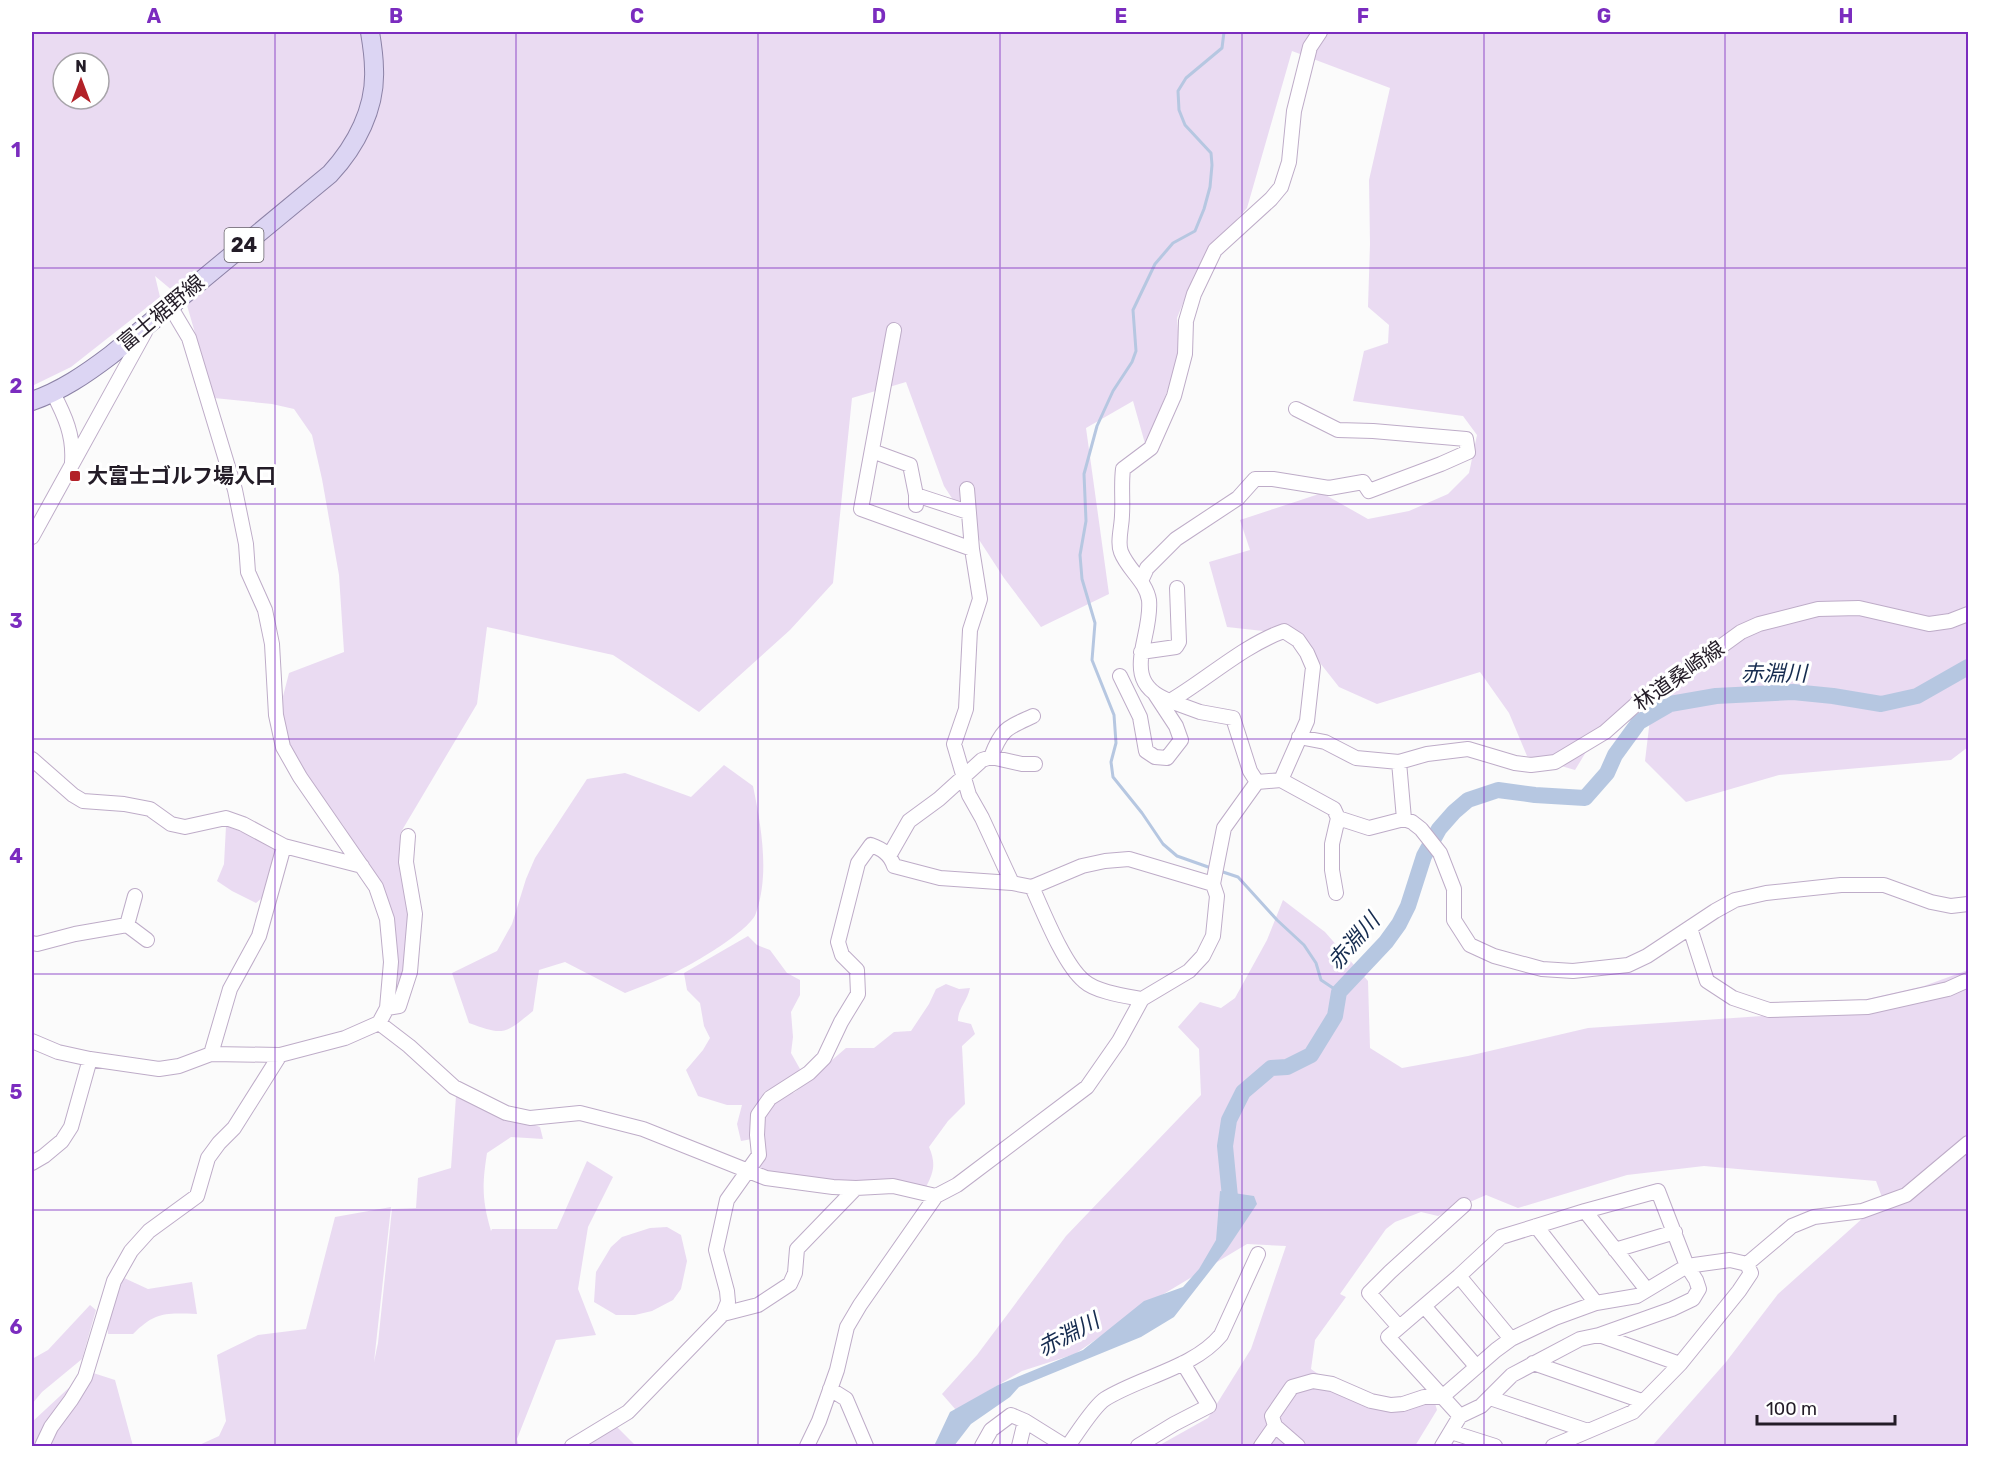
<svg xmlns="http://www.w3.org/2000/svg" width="2000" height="1478" viewBox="0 0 2000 1478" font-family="Rubik,'Noto Sans JP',sans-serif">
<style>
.green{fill:#eadbf2;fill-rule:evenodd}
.water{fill:#b6c7e1}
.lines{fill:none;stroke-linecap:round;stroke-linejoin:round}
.stream{stroke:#b6c7e1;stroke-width:3}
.river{stroke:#b6c7e1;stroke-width:16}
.minor-casing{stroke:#beacc8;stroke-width:16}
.major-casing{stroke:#8c82a6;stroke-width:20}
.minor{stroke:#fff;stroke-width:14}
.major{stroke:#dcd5f3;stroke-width:18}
.grid{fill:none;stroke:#7b2cbf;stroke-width:1.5;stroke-opacity:0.55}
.poi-dot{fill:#b22128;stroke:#fff;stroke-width:2}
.labels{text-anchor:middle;stroke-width:6;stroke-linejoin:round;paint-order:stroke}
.shield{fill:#fff;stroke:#656068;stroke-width:1.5}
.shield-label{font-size:20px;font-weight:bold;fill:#231c27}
.street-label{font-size:21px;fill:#231c27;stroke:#fff}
.poi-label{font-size:21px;font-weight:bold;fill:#231c27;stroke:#fff;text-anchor:start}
.water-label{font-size:22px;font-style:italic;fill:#152b4f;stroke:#fff}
.neatline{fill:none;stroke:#7b2cbf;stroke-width:2}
.grid-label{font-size:20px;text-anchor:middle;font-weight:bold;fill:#7b2cbf}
</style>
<rect width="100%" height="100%" fill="#fbfbfb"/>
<path class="green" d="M32,32H1968V747L1951,760L1779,775L1686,802L1645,761L1652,702L1600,729L1575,770L1527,756L1509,713L1480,672L1377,704L1339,687L1298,635L1227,627L1209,562L1250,550L1240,520L1322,493L1368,519L1409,511L1448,494L1469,473L1477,435L1463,416L1353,401L1364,351L1388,343L1389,325L1368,307L1370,244L1369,180L1390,88L1292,51L1247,208L1204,258L1194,276L1177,318L1180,357L1146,447L1133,401L1086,428L1109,594L1041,627L1004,578L944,486L906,382L852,398L833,583L790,630L699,712L613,655L487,627L477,704L401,832L402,859L411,917L404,976L396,1001L393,998L397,945L392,910L366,868L343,825L307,778L287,743L280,708L289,673L344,652L339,575L322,479L312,435L294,409L272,404L214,398L186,302L155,276L160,297L71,367L32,386ZM63,63H99V99H63Z
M724,765L753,786C761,825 770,874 756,913C751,930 693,964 676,972C659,980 642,986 625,993L565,962L539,970L533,1011C505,1034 504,1036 469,1023L452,973L497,951L512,924L526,879L535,858L587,779L625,773L691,797Z
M226,826L281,847L263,897L256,903L232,891L217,881L224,864Z
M1283,900L1325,932L1368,981L1370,1048L1402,1068L1468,1056L1588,1028L1806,1013L1924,986L1968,970V1446H1648L1653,1445L1726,1362L1778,1294L1883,1200L1876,1181L1704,1166L1627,1175L1518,1208L1486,1195L1438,1216L1421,1212L1395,1222L1386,1229L1340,1294L1346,1297L1315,1340L1311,1369L1364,1406L1403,1411L1434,1400L1437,1410L1415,1446H1158L1208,1418L1251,1349L1286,1246L1247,1244L1152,1301L1075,1354L1022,1371L956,1410L942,1394L977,1355L1066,1236L1201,1095L1199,1049L1178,1027L1200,1002L1221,1008L1235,998L1267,940Z
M748,936L757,945L770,950L787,973L800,980V995L791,1012L793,1037L791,1053L800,1069L793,1078L764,1092L752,1139L741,1141L737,1124L742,1105H727L698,1096L686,1070L703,1050L710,1038L704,1026L700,1003L687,990L684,973Z
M946,984L959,989L970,988C967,1002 958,1008 958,1021L971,1024L975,1034L962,1046L965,1104L948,1121L929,1147C936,1163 934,1172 926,1187L850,1183L755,1171L764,1119L777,1099L795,1092L846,1048H874L894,1032L911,1031L929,1004L936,989Z
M456,1096L540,1127L543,1139L511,1137L487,1153C482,1185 482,1200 491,1231L492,1229H557L587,1161L613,1177L588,1227L578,1289L596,1335L556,1340L517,1439L519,1446H197L219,1436L226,1421L217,1355L258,1335L306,1329L335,1217L391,1207L374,1362L378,1343L392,1209L416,1208L418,1178L451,1168Z
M667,1227L681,1235L687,1261L681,1289L673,1300L652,1311L635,1315H616L594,1302L596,1272L611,1247L622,1237L650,1228Z
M122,1277L148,1289L192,1282L197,1314C166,1313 156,1311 133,1334H108L106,1314Z
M90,1305L96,1310L82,1359L42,1392L32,1404V1359L48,1350Z
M87,1371L115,1380L133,1446H32V1422Z
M612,1422L634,1444L633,1446H577Z"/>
<path class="water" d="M1220,1191L1254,1196L1257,1204L1227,1249L1174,1317L1141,1337L1019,1387L1010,1397L971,1424L954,1446H934L950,1412L998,1385L1083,1350L1144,1301L1183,1287L1199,1269L1216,1240Z"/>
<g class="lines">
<path class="stream" d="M1211,868L1177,856L1163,844L1142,813L1113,777L1111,762L1116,743L1114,715L1092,660L1095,623L1082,579L1080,555L1086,521L1084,474L1097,426L1113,391L1132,362L1136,351L1133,310L1155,264L1173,243L1195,231L1204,209L1210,187L1212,165L1211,153L1185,125L1179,110L1178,91L1186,78L1222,48L1224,32
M1220,871L1238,877L1277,920L1304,945L1316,963L1321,980L1339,992"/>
<path class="river" d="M1226,1215L1230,1197L1225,1146L1229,1120L1243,1092L1271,1068L1287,1067L1311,1055L1335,1016L1339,992L1386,942L1399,924L1408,906L1424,856L1439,829L1454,812L1468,800L1498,790L1535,795L1585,798L1607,773L1615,755L1639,722L1670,704L1716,696L1793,692L1833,696L1881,704L1917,696L1968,667"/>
<g class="minor-casing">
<path id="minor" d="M894,330L861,509L972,549
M53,393C65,416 74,436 72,462
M872,451L910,465L916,495V505
M967,489L972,549L980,599L970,630L966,709L954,744L969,795L982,818L1012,883L1032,887C1043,911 1064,965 1084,981C1096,992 1126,996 1142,999
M916,495L968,512
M32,537L145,332
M1141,581L1147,568L1176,539L1238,498L1255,479H1273L1329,488L1363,482L1369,491L1441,464L1468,452L1466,439L1373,431L1338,430L1296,409
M1141,652L1176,647L1179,642L1177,588
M1120,676L1140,717L1146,751L1155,757L1167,758L1181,740L1176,726L1155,694
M1170,701L1200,712L1233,718L1250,771L1257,782
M1299,737L1325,742L1356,758L1399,762L1427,754L1468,749L1515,763L1531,765L1555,762L1605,732L1642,699L1674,676L1701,661L1741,632L1759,624L1818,609L1859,608L1929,624L1950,621L1968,614
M991,757C1002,728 1007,728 1033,716
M32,759L73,795L83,801L124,804L150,809L171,824L185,827L226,818L243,824L284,846L362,866
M1399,762L1404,819
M1281,780L1307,721L1313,667L1307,653L1298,640L1284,631C1244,645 1206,680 1170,701C1117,682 1153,638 1149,600C1146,581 1128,570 1121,552C1117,542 1122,526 1122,515C1123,500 1121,485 1123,469L1151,448L1174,396L1185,354L1186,321L1194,294L1215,250L1271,199L1281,187L1289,162L1294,111L1310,47L1320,32
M1338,818L1369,828L1404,819L1412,822L1421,829L1440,853L1454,889V920L1470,945L1494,956L1542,969L1573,971L1628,965L1647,956L1715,911L1735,900L1766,893L1841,885H1884L1931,902L1951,906L1968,904
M889,856L909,821L939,799L982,760L991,757L1022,764H1035
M1032,887L1082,866L1105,861L1129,859L1213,884
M127,925L135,896
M1690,928L1707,981L1733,998L1769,1010L1868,1007L1948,989L1968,980
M32,943L37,944L75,934L127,925L147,940
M387,1008L399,1006L410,972L415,914L406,862L408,836
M379,1023L409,1046L454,1087L506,1113L530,1118L580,1113L643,1129L766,1178L833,1187L856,1188L893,1186L936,1196
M32,1041L58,1052L90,1059L159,1069L179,1066L211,1054L280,1055L345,1038L379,1023L387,1008L391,962L387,919L376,887L300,777L283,747L276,715L272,644L265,610L248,572L246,544L235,490L189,338L170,306
M211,1054L230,989L259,936L284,846
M32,1163L44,1156L62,1141L71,1127L90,1059
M1585,1211L1647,1290
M1536,1226L1596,1303
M1615,1250L1675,1232
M1747,1264L1792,1226L1814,1217L1862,1211L1906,1195L1968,1143
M1459,1276L1511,1339
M1424,1306L1476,1366
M723,1314L758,1305L790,1284L795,1273L797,1249L856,1188
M1399,1327L1369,1293L1390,1272L1464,1205
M1599,1335L1680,1364
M1533,1363L1642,1401
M830,1389L846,1399L866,1446
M1490,1398L1588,1431
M1451,1432L1495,1446
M42,1446L51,1427L71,1400L85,1377L114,1281L131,1251L149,1231L197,1196L208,1158L219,1143L234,1128L280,1055
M572,1446L628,1412L723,1314L728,1302L727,1291L716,1250L727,1200L759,1155L757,1135L758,1115L770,1098L809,1073L824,1058L841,1022L858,994L857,970L842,955L838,942L858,863L871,845C882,849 890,854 894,866L940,878L1012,883
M807,1446L819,1421L837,1370L847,1327L860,1305L936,1196L957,1185L1087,1087L1119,1041L1142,999L1189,971L1203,956L1213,936L1217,896L1213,884L1224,828L1257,782L1281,780L1334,809L1338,818L1332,844V870L1336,893
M982,1446L991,1430L1011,1415L1025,1421L1065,1446
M1019,1446L1025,1421
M1068,1446C1076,1435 1094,1406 1105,1399C1140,1377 1194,1368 1221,1335L1258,1254
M1138,1446L1174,1424L1209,1406L1183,1363
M1261,1446L1275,1426
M1298,1446L1275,1426L1272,1416L1292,1387L1313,1381L1332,1384L1371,1401L1391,1405L1403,1404L1424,1397H1442L1496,1350L1511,1339L1555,1318L1596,1303L1637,1296L1687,1266L1730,1260L1747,1264
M1442,1446L1460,1416L1481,1406L1512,1375L1580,1339L1599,1335L1672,1309L1693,1299L1699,1289L1696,1280L1687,1266L1658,1191L1585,1211L1501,1237L1459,1276L1388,1337L1460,1416
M1553,1446L1633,1412L1680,1364L1739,1291L1751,1273L1747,1264"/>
</g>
<g class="major-casing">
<path id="major" d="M32,401C61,391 86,374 111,355L330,174C356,146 376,108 374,69C374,56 372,44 370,32"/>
</g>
<use href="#minor" class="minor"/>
<use href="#major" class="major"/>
</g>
<path class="grid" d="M275,32V1446M516,32V1446M758,32V1446M1000,32V1446M1242,32V1446M1484,32V1446M1725,32V1446M32,268H1968M32,504H1968M32,739H1968M32,974H1968M32,1210H1968"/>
<rect class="poi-dot" x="69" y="470" width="12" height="12" rx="3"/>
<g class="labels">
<rect class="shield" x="224.5" y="228" width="39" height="34" rx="4.5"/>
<g class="shield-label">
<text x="244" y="252">24</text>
</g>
<g class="street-label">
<text transform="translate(161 313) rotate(-40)" y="7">富士裾野線</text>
<text transform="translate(1679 676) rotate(-35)" y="7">林道桑崎線</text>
</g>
<g class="poi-label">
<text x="87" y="483">大富士ゴルフ場入口</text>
</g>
<g class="water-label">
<text x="1774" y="681">赤淵川</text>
<text transform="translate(1353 941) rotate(-49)" y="8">赤淵川</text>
<text transform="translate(1068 1334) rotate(-28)" y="8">赤淵川</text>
</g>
</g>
<rect width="2000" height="1478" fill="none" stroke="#ffffff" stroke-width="66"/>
<g transform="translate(81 81)"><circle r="28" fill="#ffffff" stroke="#a7a4a9" stroke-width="1.5"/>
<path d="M0-4.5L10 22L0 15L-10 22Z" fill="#b22128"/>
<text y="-9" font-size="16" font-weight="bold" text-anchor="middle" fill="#231c27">N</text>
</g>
<path d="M1757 1415v9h138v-9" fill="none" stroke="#231c27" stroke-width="3"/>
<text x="1766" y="1415" font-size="18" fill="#231c27" stroke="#ffffff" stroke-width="4.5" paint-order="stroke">100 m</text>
<rect x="33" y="33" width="1934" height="1412" class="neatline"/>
<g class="grid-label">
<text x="154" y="23">A</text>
<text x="396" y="23">B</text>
<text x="637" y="23">C</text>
<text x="879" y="23">D</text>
<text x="1121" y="23">E</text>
<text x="1363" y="23">F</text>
<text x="1604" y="23">G</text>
<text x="1846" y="23">H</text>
<text x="16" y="157">1</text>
<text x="16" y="393">2</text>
<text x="16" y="628">3</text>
<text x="16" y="863">4</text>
<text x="16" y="1099">5</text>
<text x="16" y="1334">6</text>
</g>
</svg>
